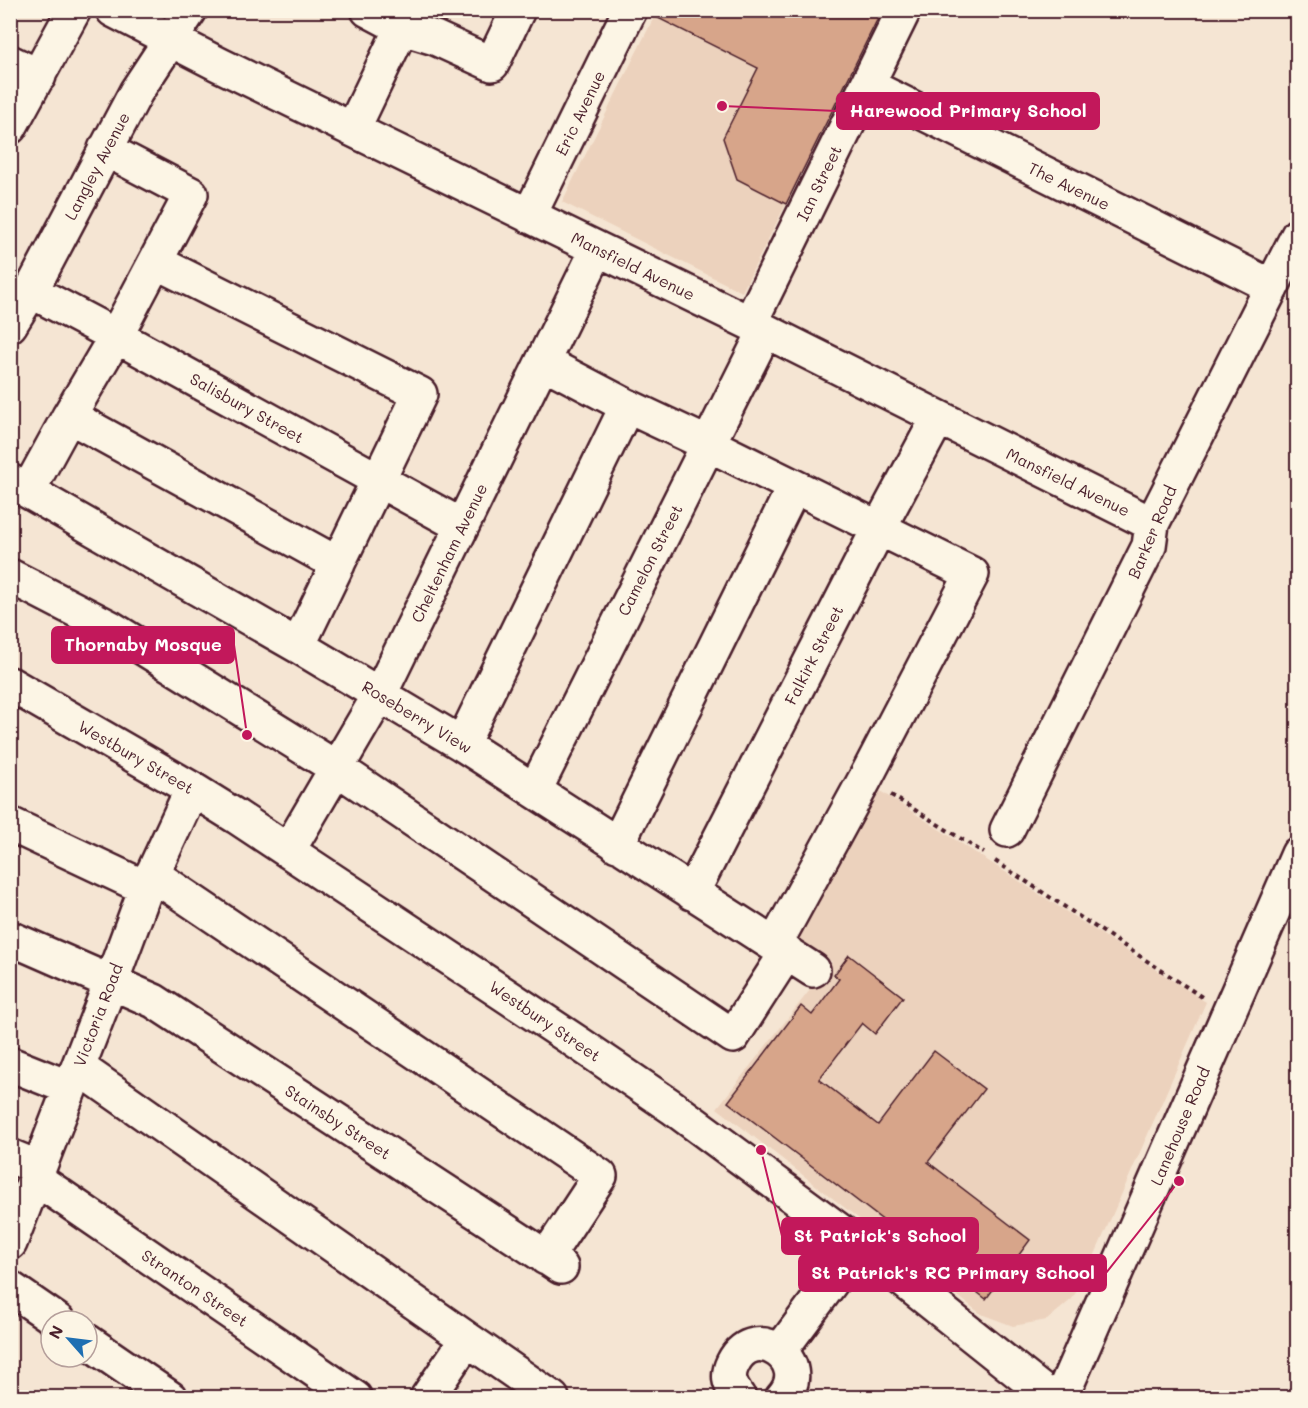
<svg xmlns="http://www.w3.org/2000/svg" width="1308" height="1408" viewBox="0 0 1308 1408" font-family="Mali,sans-serif">
<style>
.built{fill:#ecd2bd}
.building{fill:#d7a58a;stroke:#4a1f2b;stroke-width:1.5}
.lines{fill:none;stroke-linecap:round;stroke-linejoin:round}
.minor-casing{stroke:#4a1f2b;stroke-width:38}
.path{stroke:#4a1f2b;stroke-width:4;stroke-dasharray:4.5 4.5;stroke-linecap:butt}
.minor{stroke:#fcf5e5;stroke-width:33}
.labels{text-anchor:middle;stroke-width:4.5;stroke-linejoin:round;paint-order:stroke}
.street-label{font-size:16px;fill:#4a1f2b;stroke:#fcf5e5}
.leader{fill:none;stroke:#c2185b;stroke-width:2}
.callout-dot{fill:#c2185b;stroke:#fcf5e5;stroke-width:2}
.callout{fill:#c2185b;stroke:#c2185b;stroke-width:2}
.callout-label{font-size:18px;text-anchor:middle;font-weight:bold;fill:#fff}
</style>
<rect width="100%" height="100%" fill="#f5e5d3"/>
<filter id="ink" filterUnits="userSpaceOnUse"><feTurbulence type="fractalNoise" baseFrequency=".0167" numOctaves="2"/><feDisplacementMap in="SourceGraphic" scale="12" xChannelSelector="R" yChannelSelector="G"/><feConvolveMatrix kernelMatrix="1 2 1 2 8 2 1 2 1" color-interpolation-filters="sRGB"/></filter>
<g filter="url(#ink)">
<path class="built" d="M657,11H882L742,292L562,202Z
M880,791L1206,1002L1086,1275L1072,1299L1047,1320L1013,1326L981,1314L717,1108L832,962L792,933L867,793Z"/>
<path class="building" d="M657,10H882L786,204L737,179L723,138L758,68L654,16Z
M849,955L903,997L875,1034L862,1023L819,1079L878,1125L934,1051L984,1089L928,1162L1030,1240L986,1299L728,1102L801,1006L812,1015L839,979L834,975Z"/>
<g class="lines">
<g class="minor-casing">
<path id="minor" d="M113,10L218,64L750,323L1152,524
M368,10L402,28L435,38L492,64L518,10
M10,62L39,76
M867,85L1271,286
M10,127L74,10
M353,129L410,10
M529,216L630,10
M156,262L420,394L298,646
M31,291L116,336L462,526
M750,323L904,10
M10,325L31,291L136,92L190,10
M543,362L627,406L708,444L972,574L865,779L775,944
M69,416L338,564
M10,481L298,646L462,744L813,970
M28,491L69,416L116,336L191,194L105,149
M10,576L111,628L338,769L733,1036L787,952
M10,684L192,789L237,817L581,1045L672,1107L859,1245L1051,1398
M462,744L627,406
M535,790L765,331
M10,824L146,888
M1007,830L1149,546L1152,524L1298,235
M617,845L794,487
M288,851L380,694L597,250
M152,874L600,1176L546,1258
M692,893L879,528L938,418
M10,938L154,1001L561,1267
M10,1064L70,1088
M78,1067L467,1339L552,1398
M10,1156L39,1168
M35,1178L355,1398
M10,1243L111,982L146,888L192,789
M10,1288L58,1321
M87,1341L170,1398
M780,1351L859,1245
M427,1398L467,1339
M739,1398C730,1385 726,1377 733,1363C755,1319 815,1363 782,1398
M1061,1398L1298,854"/>
</g>
<path class="path" d="M891,795L984,853
M995,861L1202,997"/>
<use href="#minor" class="minor"/>
</g>
</g>
<g class="labels">
<g class="street-label">
<text transform="translate(580 113) rotate(-64)" y="6">Eric Avenue</text>
<text transform="translate(97 166) rotate(-62)" y="6">Langley Avenue</text>
<text transform="translate(819 183) rotate(-64)" y="6">Ian Street</text>
<text transform="translate(1069 186) rotate(26)" y="6">The Avenue</text>
<text transform="translate(633 266) rotate(26)" y="6">Mansfield Avenue</text>
<text transform="translate(247 408) rotate(29)" y="6">Salisbury Street</text>
<text transform="translate(1068 482) rotate(26)" y="6">Mansfield Avenue</text>
<text transform="translate(1152 532) rotate(-67)" y="6">Barker Road</text>
<text transform="translate(449 553) rotate(-64)" y="6">Cheltenham Avenue</text>
<text transform="translate(650 560) rotate(-63)" y="6">Camelon Street</text>
<text transform="translate(814 655) rotate(-63)" y="6">Falkirk Street</text>
<text transform="translate(417 717) rotate(31)" y="6">Roseberry View</text>
<text transform="translate(136 757) rotate(30)" y="6">Westbury Street</text>
<text transform="translate(98 1015) rotate(-69)" y="6">Victoria Road</text>
<text transform="translate(545 1021) rotate(34)" y="6">Westbury Street</text>
<text transform="translate(338 1122) rotate(33)" y="6">Stainsby Street</text>
<text transform="translate(1180 1126) rotate(-67)" y="6">Lanehouse Road</text>
<text transform="translate(195 1288) rotate(34)" y="6">Stranton Street</text>
</g>
</g>
<path class="leader" d="M722 106L837 111M247 735L234 645M761 1150L782 1236M1179 1181L1106 1273"/>
<g class="callout-dot">
<circle cx="722" cy="106" r="6"/>
<circle cx="247" cy="735" r="6"/>
<circle cx="761" cy="1150" r="6"/>
<circle cx="1179" cy="1181" r="6"/>
</g>
<g class="callout">
<rect x="837" y="93" width="262" height="36" rx="6"/>
<rect x="52" y="627" width="182" height="36" rx="6"/>
<rect x="782" y="1218" width="196" height="36" rx="6"/>
<rect x="799" y="1255" width="307" height="36" rx="6"/>
</g>
<g class="callout-label">
<text x="968" y="117">Harewood Primary School</text>
<text x="143" y="651">Thornaby Mosque</text>
<text x="880" y="1242">St Patrick's School</text>
<text x="953" y="1279">St Patrick's RC Primary School</text>
</g>
<rect width="1308" height="1408" fill="none" stroke="#fcf5e5" stroke-width="36"/>
<rect x="18" y="18" width="1272" height="1372" fill="none" stroke="#4a1f2b" stroke-width="2" filter="url(#ink)"/>
<g transform="translate(69 1339) rotate(298)"><circle r="28" fill="#fcf5e5" stroke="#b59f9b" stroke-width="1.5"/>
<path d="M0-4.5L10 22L0 15L-10 22Z" fill="#1f6fb2"/>
<text y="-9" font-size="16" font-weight="bold" text-anchor="middle" fill="#4a1f2b">N</text>
</g>
</svg>
